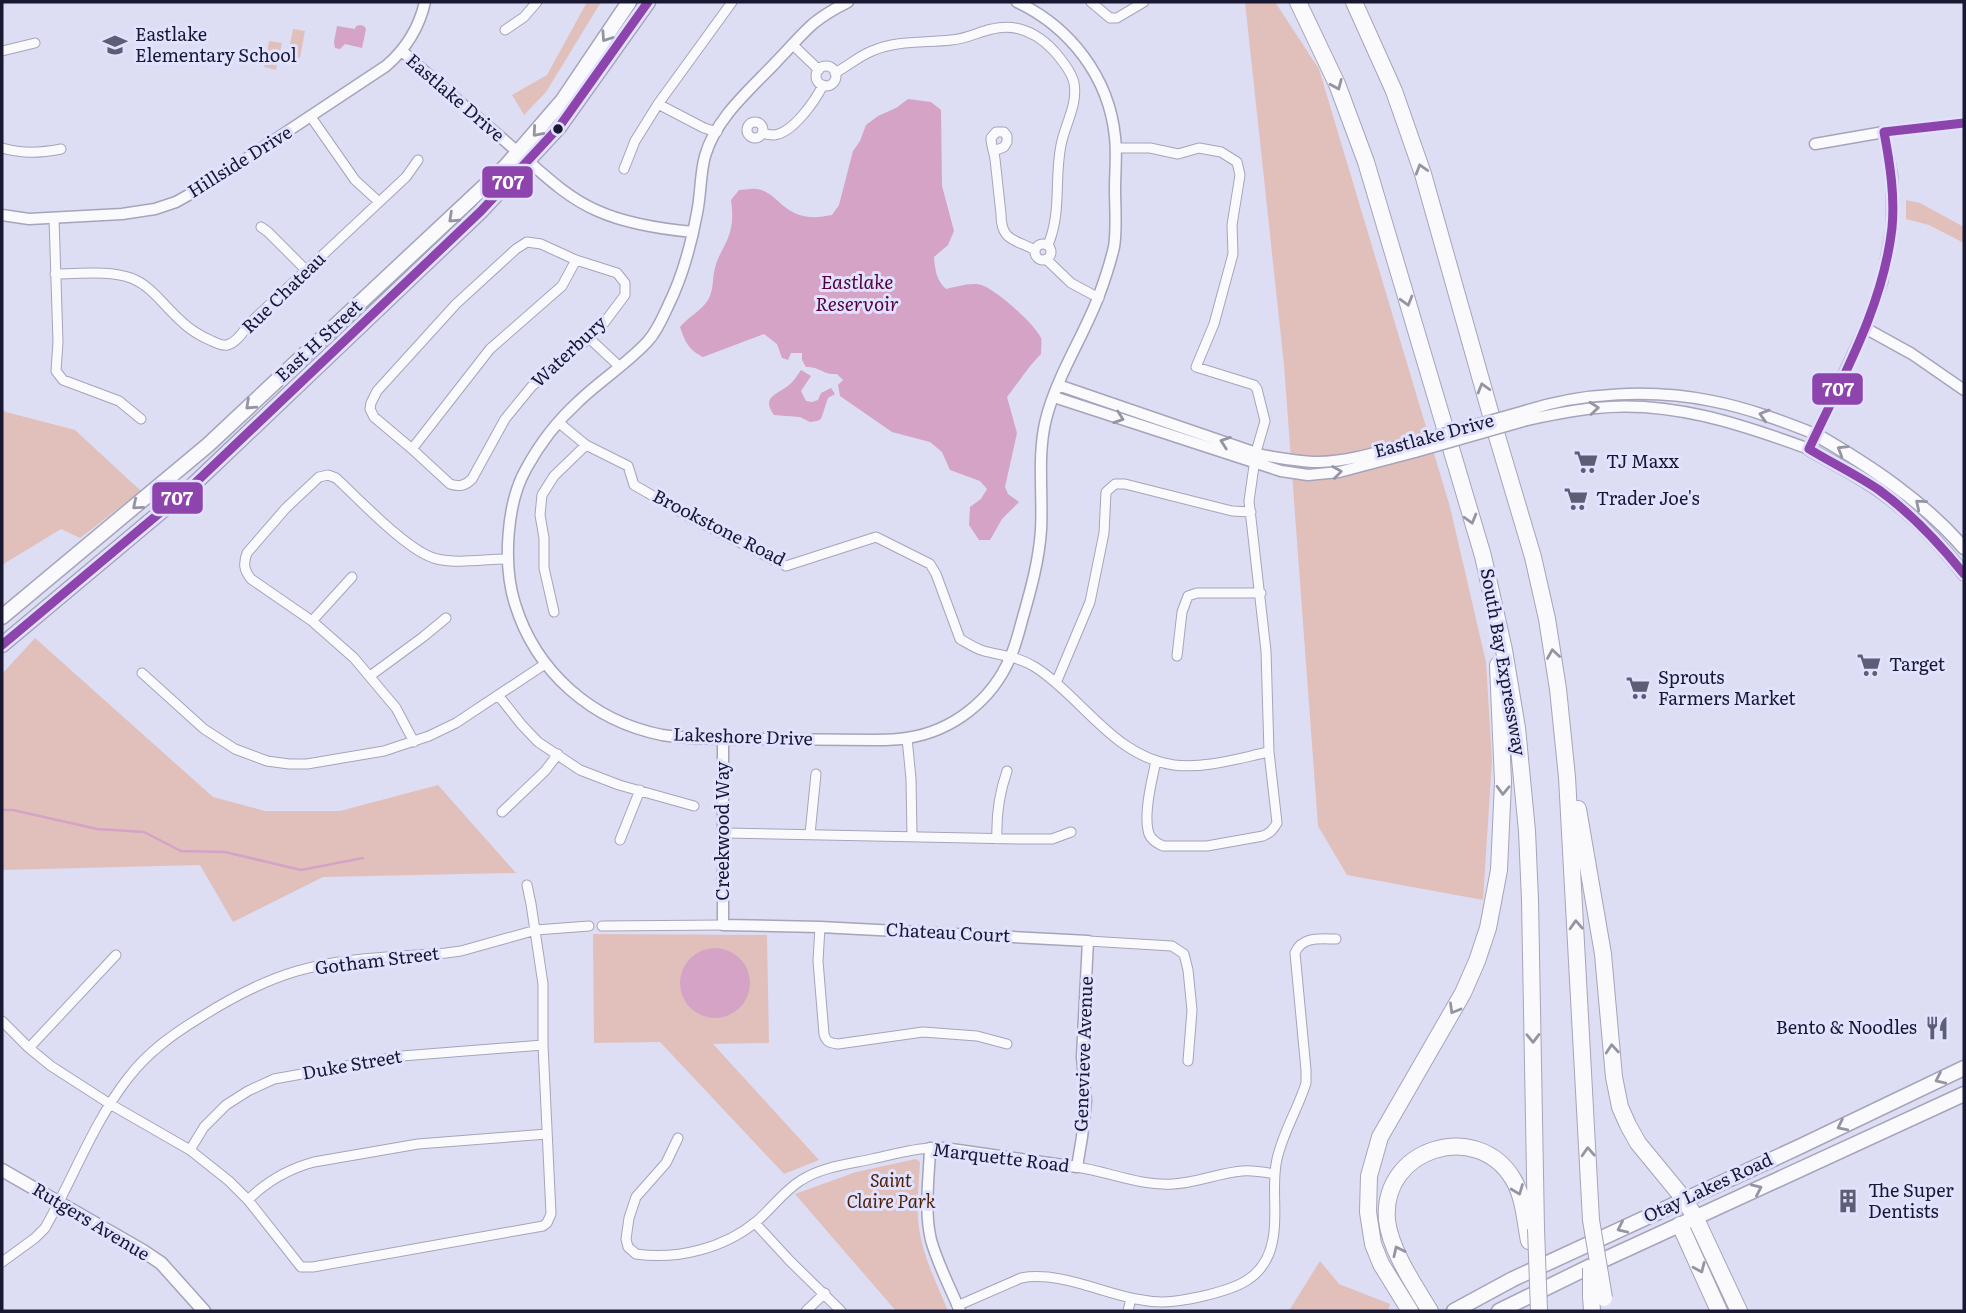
<svg xmlns="http://www.w3.org/2000/svg" width="1966" height="1313" viewBox="0 0 1966 1313" font-family="Literata,serif">
<style>
.green{fill:#e1c0bc}
.water{fill:#d4a3c6}
.lines{fill:none;stroke-linecap:round;stroke-linejoin:round}
.stream{stroke:#d4a3c6;stroke-width:2.5}
.minor-casing{stroke:#a5a4bb;stroke-width:11}
.tertiary-casing{stroke:#a5a4bb;stroke-width:13}
.secondary-casing{stroke:#a5a4bb;stroke-width:15}
.primary-casing{stroke:#a5a4bb;stroke-width:17}
.motorway-casing{stroke:#a5a4bb;stroke-width:18}
.minor{stroke:#fafafd;stroke-width:9}
.tertiary{stroke:#fafafd;stroke-width:10}
.secondary{stroke:#fafafd;stroke-width:12}
.primary{stroke:#fafafd;stroke-width:14}
.motorway{stroke:#fafafd;stroke-width:16}
.tertiary-bridge-casing{stroke:#a5a4bb;stroke-width:13;stroke-linecap:butt}
.motorway-bridge-casing{stroke:#a5a4bb;stroke-width:18;stroke-linecap:butt}
.tertiary-bridge{stroke:#fafafd;stroke-width:10}
.motorway-bridge{stroke:#fafafd;stroke-width:16}
.bus-1-casing{stroke:#e1e2ff;stroke-width:14}
.bus-1{stroke:#8e44ad;stroke-width:9}
.oneway{stroke:#9594a2}
.bus-dot{fill:#191832;stroke:#e1e2ff;stroke-width:2.5}
.labels{text-anchor:middle;stroke-width:6;stroke-linejoin:round;paint-order:stroke}
.poi-label{font-size:18px;fill:#191832;stroke:#e1e2ff;text-anchor:start}
.street-label{font-size:18px;fill:#191832;stroke:#e1e2ff}
.park-label{font-size:18px;font-style:italic;fill:#4e2008;stroke:#e1e2ff}
.water-label{font-size:19px;font-style:italic;fill:#54003b;stroke:#e1e2ff}
.line-badge{stroke:#e1e2ff;stroke-width:2.5}
.badge-label{font-size:19px;text-anchor:middle;font-weight:bold;fill:#fff}
</style>
<rect width="100%" height="100%" fill="#ddddf4"/>
<path class="green" d="M587,2H601L546,92L524,115L512,95L547,75Z
M1245,2H1275L1319,69L1450,507L1486,662L1492,760L1483,900L1347,875L1318,826L1284,365Z
M293,29L305,31L300,58L288,55Z
M269,41L282,43L276,70L264,67Z
M1906,200L1920,203L1964,227V243L1929,225L1906,219Z
M2,409L6,412L75,430L141,491L80,538L61,529L2,565Z
M35,638L213,797L265,811H340L438,785L516,873L323,877L233,922L200,865L2,870V674Z
M593,934L767,935L769,1043L713,1044L819,1160L784,1174L660,1042L594,1043Z
M916,1159L920,1162C919,1183 916,1206 919,1228C923,1257 937,1284 948,1311H896L795,1194L856,1172Z
M1320,1261L1339,1284L1390,1304L1388,1311H1285L1290,1309Z"/>
<path class="water" d="M360,25L364,26L366,29L362,48L345,44L340,49L335,48L334,42L337,26L355,29L356,26Z
M908,99L931,102L941,110L942,186L954,231L948,245L934,257C935,269 936,280 946,289C957,287 973,281 984,286C998,292 1035,324 1041,338C1042,342 1041,349 1041,354C1027,368 1019,382 1007,397L1017,433L1005,487L1008,494L1019,502L1002,519L990,540H979L969,525L970,507L981,499L987,489L980,481L950,470L942,452L930,442L892,432L840,396L838,385L843,380L837,374C822,375 822,367 806,367L802,360V353H791L788,360L782,358L777,344L764,334L703,357C689,350 685,342 680,327C688,317 700,312 708,300C714,290 712,279 715,268C717,258 724,248 728,238C733,226 733,213 731,200L739,190C745,190 751,188 756,189C770,190 778,203 789,210C803,219 817,218 832,215L839,205L853,151L860,141L866,125L878,116L896,108Z
M801,370L811,376L801,391L806,401L812,402L818,400L821,393L831,388L835,394L828,398L821,419L817,421L810,422L800,417L774,415C762,399 774,395 785,388C792,384 797,376 801,370Z
M680 983a35 35 0 1 1 70 0a35 35 0 1 1-70 0Z"/>
<g class="lines">
<path class="stream" d="M2,810H13L97,829L144,832L181,851L225,852L301,870L363,858"/>
<g class="minor-casing">
<path id="minor" d="M1091,2L1110,18H1117L1144,2
M505,30L524,17L537,2
M793,45L819,70
M2,51L35,43
M816 76a10 10 0 1 1 20 0a10 10 0 1 1-20 0Z
M835,73C848,66 859,56 872,51C897,40 925,43 951,40C966,39 978,32 992,29C1017,23 1038,34 1054,51C1061,59 1072,73 1074,83C1078,105 1065,124 1061,145C1054,180 1062,211 1048,245
M658,104L704,128L717,132
M311,117L355,180L379,202
M747 130a8 8 0 1 1 16 0a8 8 0 1 1-16 0Z
M762,133C765,134 771,135 774,135C793,133 815,101 823,85
M2,148C23,154 40,153 61,149
M1116,148H1150L1178,154L1199,148L1221,152L1237,162L1240,175L1232,225L1233,254L1214,324L1196,367L1254,385L1257,389L1265,421L1256,452L1249,501L1266,651L1269,752L1277,823C1273,830 1270,833 1263,836L1207,846H1163C1156,843 1149,838 1148,830C1144,812 1152,779 1156,761
M994,151L1004,147L1007,142V136L1004,132H996L991,138C991,145 994,152 995,159L1001,214C1001,241 1014,239 1035,250
M624,169L635,141L658,104L732,2
M54,218L58,342L56,371L63,380L119,401L141,419
M261,227L268,232L307,271
M527,242L541,244L576,260L617,273L625,283V295L604,323L589,338L532,386L505,419L472,479C465,486 459,487 450,484L412,449L374,417L370,409L371,403L377,391L456,304L516,249Z
M1035 252a8 8 0 1 1 16 0a8 8 0 1 1-16 0Z
M1046,259L1071,283L1099,298
M55,274C79,274 109,270 131,278C152,286 164,306 180,320C189,329 200,336 212,341C216,343 222,346 227,345C237,343 244,330 250,323L406,177L418,160
M589,338L620,367
M558,422L586,445L628,466L634,485L688,516L786,566L876,537L930,564L936,574L960,639C967,643 976,649 984,651C1003,656 1017,656 1035,667C1082,697 1114,757 1174,765C1205,769 1239,758 1269,752
M412,449L490,349L562,286L576,260
M554,612L544,568V538L540,515L542,495L554,476L586,445
M312,621L352,577
M1177,656L1182,612L1188,596L1197,593H1261
M142,673L204,729L235,749L267,761L289,764H307L384,751L429,736L456,723L545,664
M370,676L423,637L446,618
M1056,683L1090,602L1104,533L1106,492L1115,484H1125L1232,511L1251,512
M498,695L521,724L538,742L580,770L619,785L694,806
M907,738L911,779L912,836
M414,742L396,708L354,658L312,621L251,579C244,570 243,564 247,553L286,508L319,477L328,475L336,478C359,499 409,553 437,559C459,564 485,559 508,559
M502,812L545,771L558,754
M724,833L1020,839H1052L1071,832
M810,834L816,774
M997,839C996,815 999,794 1007,771
M620,840L640,790
M602,926L723,925
M820,927L818,961L824,1034C826,1042 830,1043 838,1044L923,1032L977,1036L1007,1044
M1088,941L1172,946L1184,954L1188,970L1192,1010L1188,1061
M2,1021L29,1048L51,1066L110,1104L190,1150L229,1181L248,1200L301,1267H313L543,1226L547,1223L551,1214L543,1045V984L531,904L527,885
M29,1048L116,955
M678,1138L666,1163L636,1197L629,1218L626,1239L628,1247L636,1254C678,1260 725,1248 757,1221C772,1208 784,1191 800,1181C821,1167 849,1164 872,1159C892,1155 911,1149 930,1148
M190,1150L204,1127L226,1105L248,1091L274,1079L402,1056L543,1045
M1077,1167C1109,1172 1140,1186 1173,1184C1197,1183 1218,1173 1242,1171C1253,1170 1264,1172 1275,1174
M248,1200C267,1181 288,1169 314,1162L418,1144L547,1134
M755,1223L790,1261L841,1311
M2,1262L35,1238L45,1228C73,1179 93,1123 128,1078C148,1052 173,1034 201,1017C231,998 263,981 297,971C345,957 396,957 446,953L461,951L536,930L589,926
M957,1306L1021,1278C1059,1271 1099,1292 1136,1299C1160,1304 1175,1302 1199,1297C1235,1289 1266,1280 1273,1239C1278,1212 1271,1185 1277,1159C1283,1132 1298,1109 1306,1083V1070L1295,953C1302,936 1320,939 1336,939
M806,1311L825,1293
M1128,1311L1131,1298"/>
</g>
<g class="tertiary-casing">
<path id="tertiary" d="M848,2C836,8 824,15 814,23C801,34 790,48 778,60C752,88 716,117 705,156C700,174 701,194 697,213C691,245 683,276 668,306C663,317 657,331 648,341C628,363 601,380 579,401C557,421 540,443 526,469C506,504 503,566 515,604C536,672 592,721 662,735C692,740 724,738 754,739C794,739 835,740 875,740C885,740 896,740 907,738C953,731 992,700 1010,658C1016,645 1019,631 1023,617C1031,589 1039,560 1041,530C1043,493 1037,455 1046,419C1057,376 1082,339 1098,298C1104,282 1110,264 1114,247C1117,229 1115,208 1115,189C1115,172 1117,154 1115,137C1109,77 1070,27 1017,2
M402,51C438,84 475,115 512,147C539,170 565,197 598,211C627,224 661,229 693,232
M1815,144L1884,132L1964,123
M2,215L29,219L122,214L155,209L176,202L208,184L386,66C407,48 419,28 425,2
M1865,328L1912,354L1964,390
M1058,385L1262,455C1280,458 1299,462 1318,462C1349,462 1381,451 1411,443
M1054,397L1281,471L1308,475L1339,472L1415,452
M1525,411C1582,392 1653,389 1712,401C1748,408 1782,421 1815,434
M1527,420C1550,415 1572,410 1596,408C1670,400 1741,424 1809,449L1865,328L1882,282L1892,227V176L1884,132
M723,738V925L820,927L1088,941L1082,1057L1086,1101L1082,1137L1077,1167L944,1148H930C929,1178 924,1211 931,1240C938,1265 950,1287 960,1311"/>
</g>
<g class="secondary-casing">
<path id="secondary" d="M1815,434C1870,466 1922,500 1964,548
M1809,449C1836,465 1864,478 1888,497C1916,518 1942,546 1964,574
M2,1170L143,1251L161,1263L204,1311"/>
</g>
<g class="primary-casing">
<path id="primary" d="M2,617L208,445L506,166L563,100L629,2
M2,645L193,485L481,211L559,127L648,2
M1454,1311L1513,1279L1799,1147L1964,1068
M1499,1311L1601,1261L1964,1094"/>
</g>
<g class="motorway-casing">
<path id="motorway" d="M1298,2L1337,84L1366,162L1483,556L1504,650L1517,728L1527,831L1530,900L1536,1229
M1354,2L1394,91L1423,174L1494,426L1533,557L1547,619L1558,689L1567,777L1591,1220
M1578,809L1603,954L1614,1077L1620,1107L1628,1125L1638,1143L1684,1199L1695,1217L1739,1311
M1680,1225L1719,1311
M1591,1296L1592,1311
M1410,1311L1381,1264L1373,1244L1368,1212L1369,1176L1380,1137L1463,993L1477,961L1488,928L1499,870L1503,782L1498,665
M1430,1311C1415,1286 1390,1250 1387,1220C1381,1148 1477,1119 1513,1179C1524,1197 1525,1221 1529,1241"/>
</g>
<use href="#minor" class="minor"/>
<use href="#tertiary" class="tertiary"/>
<use href="#secondary" class="secondary"/>
<use href="#primary" class="primary"/>
<use href="#motorway" class="motorway"/>
<g class="tertiary-bridge-casing">
<path id="tertiary-bridge" d="M1411,443L1525,411
M1415,452L1527,420"/>
</g>
<g class="motorway-bridge-casing">
<path id="motorway-bridge" d="M1591,1220L1604,1298
M1536,1229L1539,1311
M1591,1268V1296"/>
</g>
<use href="#tertiary-bridge" class="tertiary-bridge"/>
<use href="#motorway-bridge" class="motorway-bridge"/>
<g class="bus-1-casing">
<path id="bus-1" d="M1884,132C1890,164 1895,196 1892,228C1883,307 1842,378 1809,449C1832,463 1857,475 1879,490C1912,514 1939,543 1964,574
M1884,132L1964,123
M2,645L193,485L481,211L559,127L648,2"/>
</g>
<use href="#bus-1" class="bus-1"/>
</g>
<defs><path id="oneway-chevron" d="M-2-3.5L2.5 0L-2 3.5" fill="none" stroke-width="1.6" stroke-linecap="round" stroke-linejoin="round" transform="scale(1.75)"/></defs>
<g class="oneway">
<use href="#oneway-chevron" transform="translate(606 37) rotate(124)"/>
<use href="#oneway-chevron" transform="translate(1337 85) rotate(67)"/>
<use href="#oneway-chevron" transform="translate(537 132) rotate(131)"/>
<use href="#oneway-chevron" transform="translate(1421 169) rotate(-107)"/>
<use href="#oneway-chevron" transform="translate(453 218) rotate(137)"/>
<use href="#oneway-chevron" transform="translate(1407 301) rotate(74)"/>
<use href="#oneway-chevron" transform="translate(1483 388) rotate(-106)"/>
<use href="#oneway-chevron" transform="translate(250 405) rotate(137)"/>
<use href="#oneway-chevron" transform="translate(1594 408) rotate(-5)"/>
<use href="#oneway-chevron" transform="translate(1764 415) rotate(-164)"/>
<use href="#oneway-chevron" transform="translate(1119 418) rotate(19)"/>
<use href="#oneway-chevron" transform="translate(1225 442) rotate(-161)"/>
<use href="#oneway-chevron" transform="translate(1842 450) rotate(-149)"/>
<use href="#oneway-chevron" transform="translate(1337 472) rotate(-8)"/>
<use href="#oneway-chevron" transform="translate(1920 504) rotate(-140)"/>
<use href="#oneway-chevron" transform="translate(137 505) rotate(140)"/>
<use href="#oneway-chevron" transform="translate(1471 519) rotate(74)"/>
<use href="#oneway-chevron" transform="translate(1553 654) rotate(-99)"/>
<use href="#oneway-chevron" transform="translate(1503 790) rotate(92)"/>
<use href="#oneway-chevron" transform="translate(1576 925) rotate(-93)"/>
<use href="#oneway-chevron" transform="translate(1454 1009) rotate(120)"/>
<use href="#oneway-chevron" transform="translate(1533 1038) rotate(89)"/>
<use href="#oneway-chevron" transform="translate(1612 1049) rotate(-95)"/>
<use href="#oneway-chevron" transform="translate(1940 1079) rotate(155)"/>
<use href="#oneway-chevron" transform="translate(1842 1126) rotate(154)"/>
<use href="#oneway-chevron" transform="translate(1588 1152) rotate(-93)"/>
<use href="#oneway-chevron" transform="translate(1757 1189) rotate(-25)"/>
<use href="#oneway-chevron" transform="translate(1518 1190) rotate(69)"/>
<use href="#oneway-chevron" transform="translate(1622 1228) rotate(155)"/>
<use href="#oneway-chevron" transform="translate(1398 1251) rotate(-115)"/>
<use href="#oneway-chevron" transform="translate(1700 1268) rotate(66)"/>
</g>
<defs>
<g id="school-bare" transform="scale(1.89)"><path d="M0-5L7-2L0 1L-7-2ZM-4 1L0 2.5L4 1V4Q0 6-4 4Z" fill="#5e5d76" stroke="#e1e2ff" stroke-width="2.5" paint-order="stroke"/></g>
<g id="supermarket-bare" transform="scale(1.89)"><path d="M-6-5.5h2.5l.6 2H6L4.5 2H-2.5L-4.4-4H-6ZM-1.5 3.2a1.3 1.3 0 1 0 .1 0ZM3 3.2a1.3 1.3 0 1 0 .1 0Z" fill="#5e5d76" stroke="#e1e2ff" stroke-width="2.5" paint-order="stroke"/></g>
<g id="restaurant-bare" transform="scale(1.89)"><path d="M-5-6h1v4h1v-4h1v4h1v-4h1v5L-1.5 .5V6h-2V.5L-5-1ZM5-6V6H3V1.5H1.5Q1.5-4 5-6Z" fill="#5e5d76" stroke="#e1e2ff" stroke-width="2.5" paint-order="stroke"/></g>
<g id="building-bare" transform="scale(1.89)"><path d="M-4-6H4V6H1V3H-1V6H-4ZM-2.5-4.3h1.7v1.8h-1.7ZM.8-4.3h1.7v1.8H.8ZM-2.5-1h1.7V.8h-1.7ZM.8-1h1.7V.8H.8Z" fill="#5e5d76" stroke="#e1e2ff" stroke-width="2.5" paint-order="stroke"/></g>
</defs>
<g fill-rule="evenodd">
<use href="#school-bare" x="115" y="45"/>
<use href="#supermarket-bare" x="1586" y="462"/>
<use href="#supermarket-bare" x="1576" y="499"/>
<use href="#supermarket-bare" x="1869" y="665"/>
<use href="#supermarket-bare" x="1638" y="688"/>
<use href="#restaurant-bare" x="1937" y="1028"/>
<use href="#building-bare" x="1848" y="1201"/>
</g>
<circle class="bus-dot" cx="558" cy="129" r="6"/>
<g class="labels">
<g class="poi-label">
<text x="135" y="41">Eastlake<tspan x="135" dy="21">Elementary School</tspan></text>
<text x="1606" y="468">TJ Maxx</text>
<text x="1596" y="505">Trader Joe's</text>
<text x="1889" y="671">Target</text>
<text x="1658" y="684">Sprouts<tspan x="1658" dy="21">Farmers Market</tspan></text>
<text x="1917" y="1034" text-anchor="end">Bento &amp; Noodles</text>
<text x="1868" y="1197">The Super<tspan x="1868" dy="21">Dentists</tspan></text>
</g>
<g class="street-label">
<text transform="translate(455 98) rotate(41)" y="6">Eastlake Drive</text>
<text transform="translate(240 162) rotate(-32)" y="6">Hillside Drive</text>
<text transform="translate(284 293) rotate(-44)" y="6">Rue Chateau</text>
<text transform="translate(319 341) rotate(-43)" y="6">East H Street</text>
<text transform="translate(569 352) rotate(-43)" y="6">Waterbury</text>
<text transform="translate(1434 436) rotate(-15)" y="6">Eastlake Drive</text>
<text transform="translate(719 528) rotate(27)" y="6">Brookstone Road</text>
<text transform="translate(1503 662) rotate(80)" y="6">South Bay Expressway</text>
<text transform="translate(743 737) rotate(2)" y="6">Lakeshore Drive</text>
<text transform="translate(723 831) rotate(-90)" y="6">Creekwood Way</text>
<text transform="translate(948 933) rotate(3)" y="6">Chateau Court</text>
<text transform="translate(377 961) rotate(-7)" y="6">Gotham Street</text>
<text transform="translate(1084 1054) rotate(-88)" y="6">Genevieve Avenue</text>
<text transform="translate(352 1065) rotate(-10)" y="6">Duke Street</text>
<text transform="translate(1001 1158) rotate(7)" y="6">Marquette Road</text>
<text transform="translate(1708 1188) rotate(-25)" y="6">Otay Lakes Road</text>
<text transform="translate(91 1222) rotate(31)" y="6">Rutgers Avenue</text>
</g>
<g class="park-label">
<text x="891" y="1187">Saint<tspan x="891" dy="21">Claire Park</tspan></text>
</g>
<g class="water-label">
<text x="857" y="289">Eastlake<tspan x="857" dy="22">Reservoir</tspan></text>
</g>
</g>
<g class="line-badge">
<rect x="481" y="165" width="53" height="34" rx="7" fill="#8e44ad"/>
<rect x="1811" y="372" width="53" height="34" rx="7" fill="#8e44ad"/>
<rect x="151" y="481" width="53" height="34" rx="7" fill="#8e44ad"/>
</g>
<g class="badge-label">
<text x="508" y="189">707</text>
<text x="1838" y="396">707</text>
<text x="177" y="505">707</text>
</g>
<rect width="1966" height="1313" fill="none" stroke="#191832" stroke-width="7"/>
</svg>
